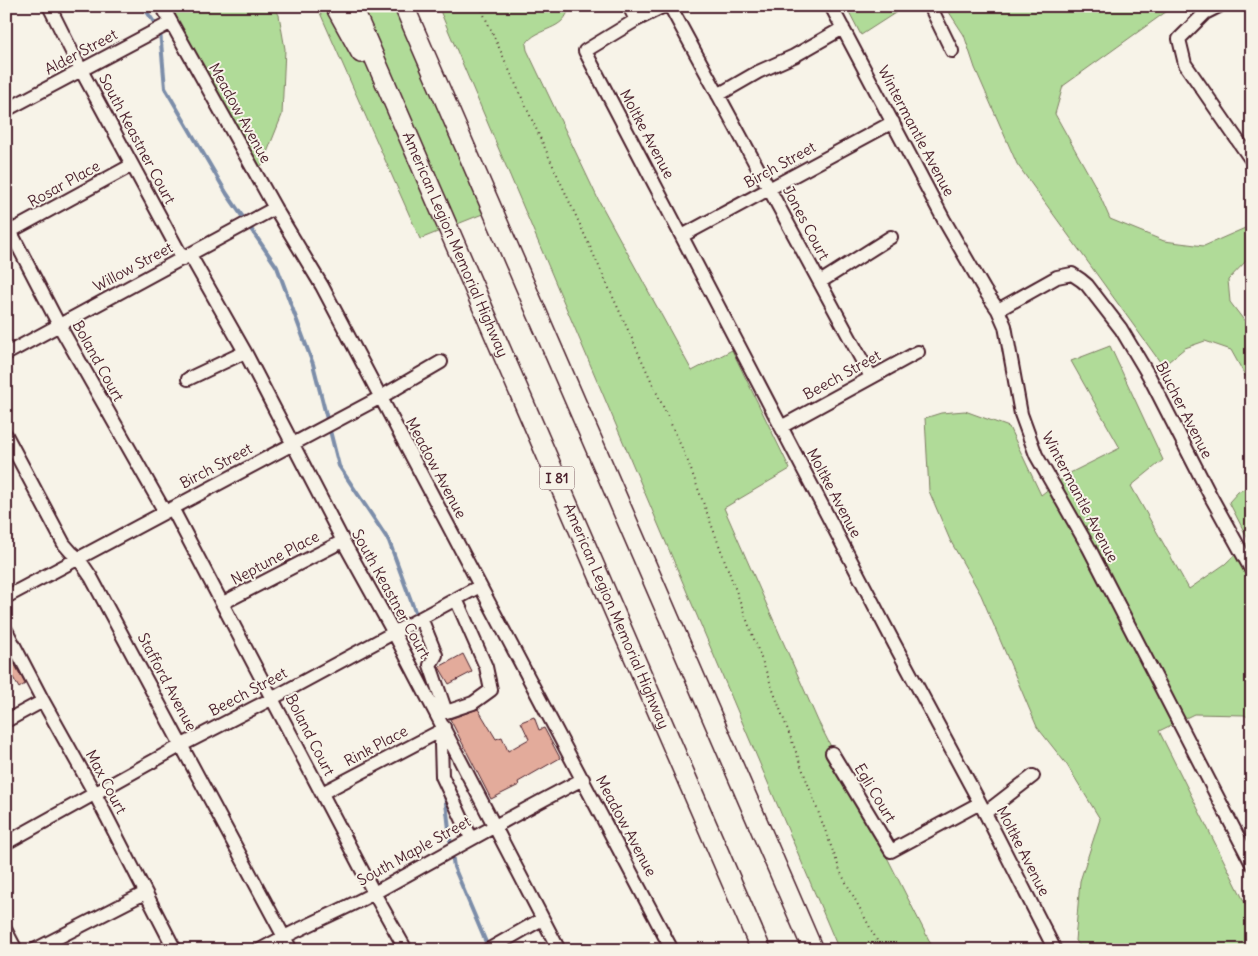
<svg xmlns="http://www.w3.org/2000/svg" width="1258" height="956" viewBox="0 0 1258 956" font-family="Delius,sans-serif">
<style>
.green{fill:#b0db98;stroke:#7d7d62}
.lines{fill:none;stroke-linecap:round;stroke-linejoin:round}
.stream{stroke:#7b8da9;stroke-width:4}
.building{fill:#e3ab9b;stroke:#4a1f2b}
.minor-casing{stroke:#4a1f2b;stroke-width:16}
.highway-casing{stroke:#4a1f2b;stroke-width:22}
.path{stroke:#4a1f2b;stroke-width:2;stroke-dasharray:1 4;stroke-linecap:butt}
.minor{stroke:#f7f3e8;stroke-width:12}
.highway{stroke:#f7f3e8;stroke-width:19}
.labels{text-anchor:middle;stroke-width:4;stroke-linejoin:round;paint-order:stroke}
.shield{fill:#f7f3e8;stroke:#7e5f64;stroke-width:1}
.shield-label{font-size:14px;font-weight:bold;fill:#4a1f2b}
.street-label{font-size:15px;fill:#4a1f2b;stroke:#f7f3e8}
</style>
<rect width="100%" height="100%" fill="#f7f3e8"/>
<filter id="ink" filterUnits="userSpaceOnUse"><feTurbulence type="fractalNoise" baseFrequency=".02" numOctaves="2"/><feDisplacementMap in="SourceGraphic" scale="10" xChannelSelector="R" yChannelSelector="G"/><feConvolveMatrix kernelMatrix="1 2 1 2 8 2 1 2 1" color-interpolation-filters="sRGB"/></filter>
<g filter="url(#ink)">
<path class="green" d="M159,6H274L279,15L285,49L282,115L262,165L251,176Z
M317,6H395L485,213L420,239Z
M438,6H569C566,32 537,26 526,44L527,50L598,199L692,371L732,350L790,469L724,508L818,721L934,950H839Z
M846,6H906L861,35Z
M945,6H1174L1063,86L1055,114L1097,189L1110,219L1164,241L1204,246L1252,225V258L1247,260L1228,280L1230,302L1246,323L1252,338V388L1231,350L1205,341L1185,348L1163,366L1017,164L975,68L964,35Z
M1110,346L1163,460L1131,486L1189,589L1225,564L1249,541L1229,502L1238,492L1252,485V719L1244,715L1194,714L1159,731L1252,917V950H1085L1075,941L1080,881L1100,819L1067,765L1037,727L981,595L950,540L929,491L925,418L941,413L965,411L1009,427L1041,495L1068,474L1120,448L1071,361Z"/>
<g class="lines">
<path class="stream" d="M143,6L160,31L165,88L227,194L277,267L313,364L339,466L389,541L417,617
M445,794L451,847
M452,854L454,867L488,947"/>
</g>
<path class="building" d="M6,648L25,684L19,688L6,665Z
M463,654L472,672L449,684L439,667Z
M478,709L496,739L502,737L508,751L529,739L521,722L534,717L539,730L544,728L560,758L518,782L519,785L491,799L450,719Z"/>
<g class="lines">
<g class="minor-casing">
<path id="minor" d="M49,6L81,70L183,259
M162,6L275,208L322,286L672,950
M629,6L636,20
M664,6L636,20L585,51L895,645L980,803L1055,950
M670,6L871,377
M831,6L944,220L985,291L998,310L1005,326L1021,414L1036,455L1089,548L1252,864
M930,6L952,51
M1219,6L1205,13L1179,39L1185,64L1252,161
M718,95L758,72L794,56L843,28
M6,110L170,23
M6,223L59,325L165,512
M11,231L132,165
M682,236L893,122
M190,255L245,352L343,541L394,633L559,950
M820,282L891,237
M998,310L1057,277L1072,274L1081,280L1087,285L1121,329L1149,376L1211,497L1252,571
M6,354L275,208
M188,379L245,352
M781,427L918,352
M6,435L64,544L71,552L78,558L91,577L291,950
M172,508L374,893L406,950
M6,597L381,397L441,362
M223,603L343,541
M421,618L436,655L430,665L446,712L473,703L491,690L486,667L456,599
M6,630L43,701L95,794L175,950
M6,721L43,701
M444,727L441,744L442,776L471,838
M832,753L891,851L980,803
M322,793L444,729
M985,813L1033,776
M6,843L182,745L273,698L480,586
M6,931L16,950
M34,950L145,893
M260,950C298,928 338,913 376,892C445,854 513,815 583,779
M488,950L542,919"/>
</g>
<g class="highway-casing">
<g id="highway">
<path d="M335,6L361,53"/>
<path id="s1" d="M352,6L761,950"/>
<path d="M404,6L813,950"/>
</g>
</g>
<path class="path" d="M480,6L687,459L841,873L882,950"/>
<use href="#minor" class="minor"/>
<use href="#highway" class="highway"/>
</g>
</g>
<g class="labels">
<rect class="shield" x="539.5" y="466.5" width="35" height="23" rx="4"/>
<g class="shield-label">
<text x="557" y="483">I 81</text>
</g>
<g class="street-label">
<text transform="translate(81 52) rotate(-28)" y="5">Alder Street</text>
<text transform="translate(240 113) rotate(61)" y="5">Meadow Avenue</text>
<text transform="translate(916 131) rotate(62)" y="5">Wintermantle Avenue</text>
<text transform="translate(647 134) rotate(62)" y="5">Moltke Avenue</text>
<text transform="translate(137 139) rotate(62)" y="5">South Keastner Court</text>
<text transform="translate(780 165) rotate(-29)" y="5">Birch Street</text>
<text transform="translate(64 184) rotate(-29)" y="5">Rosar Place</text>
<text transform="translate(806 223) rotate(62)" y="5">Jones Court</text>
<text dy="5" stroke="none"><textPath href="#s1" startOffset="260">American Legion Memorial Highway</textPath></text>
<text transform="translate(133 267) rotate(-28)" y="5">Willow Street</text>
<text transform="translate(98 361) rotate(61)" y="5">Boland Court</text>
<text transform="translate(842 375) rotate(-29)" y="5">Beech Street</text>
<text transform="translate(1184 410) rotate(63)" y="5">Blucher Avenue</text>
<text transform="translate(216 466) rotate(-28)" y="5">Birch Street</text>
<text transform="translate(436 468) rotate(62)" y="5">Meadow Avenue</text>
<text transform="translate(834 493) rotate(62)" y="5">Moltke Avenue</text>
<text transform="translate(1080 497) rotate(62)" y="5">Wintermantle Avenue</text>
<text transform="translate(275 558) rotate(-28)" y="5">Neptune Place</text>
<text transform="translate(391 594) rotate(61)" y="5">South Keastner Court</text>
<text dy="5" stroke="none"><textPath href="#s1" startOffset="665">American Legion Memorial Highway</textPath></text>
<text transform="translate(167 682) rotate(62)" y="5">Stafford Avenue</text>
<text transform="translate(248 692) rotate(-28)" y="5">Beech Street</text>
<text transform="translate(310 735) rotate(63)" y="5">Boland Court</text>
<text transform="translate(376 746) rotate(-28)" y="5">Rink Place</text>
<text transform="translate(106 782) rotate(62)" y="5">Max Court</text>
<text transform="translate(875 793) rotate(59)" y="5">Egli Court</text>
<text transform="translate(626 826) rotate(62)" y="5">Meadow Avenue</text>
<text transform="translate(414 851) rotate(-29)" y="5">South Maple Street</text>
<text transform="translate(1023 851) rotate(63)" y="5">Moltke Avenue</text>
</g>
</g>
<rect width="1258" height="956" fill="none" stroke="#f7f3e8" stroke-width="25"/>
<rect x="12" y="12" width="1233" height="931" fill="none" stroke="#4a1f2b" stroke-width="2" filter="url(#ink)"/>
</svg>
